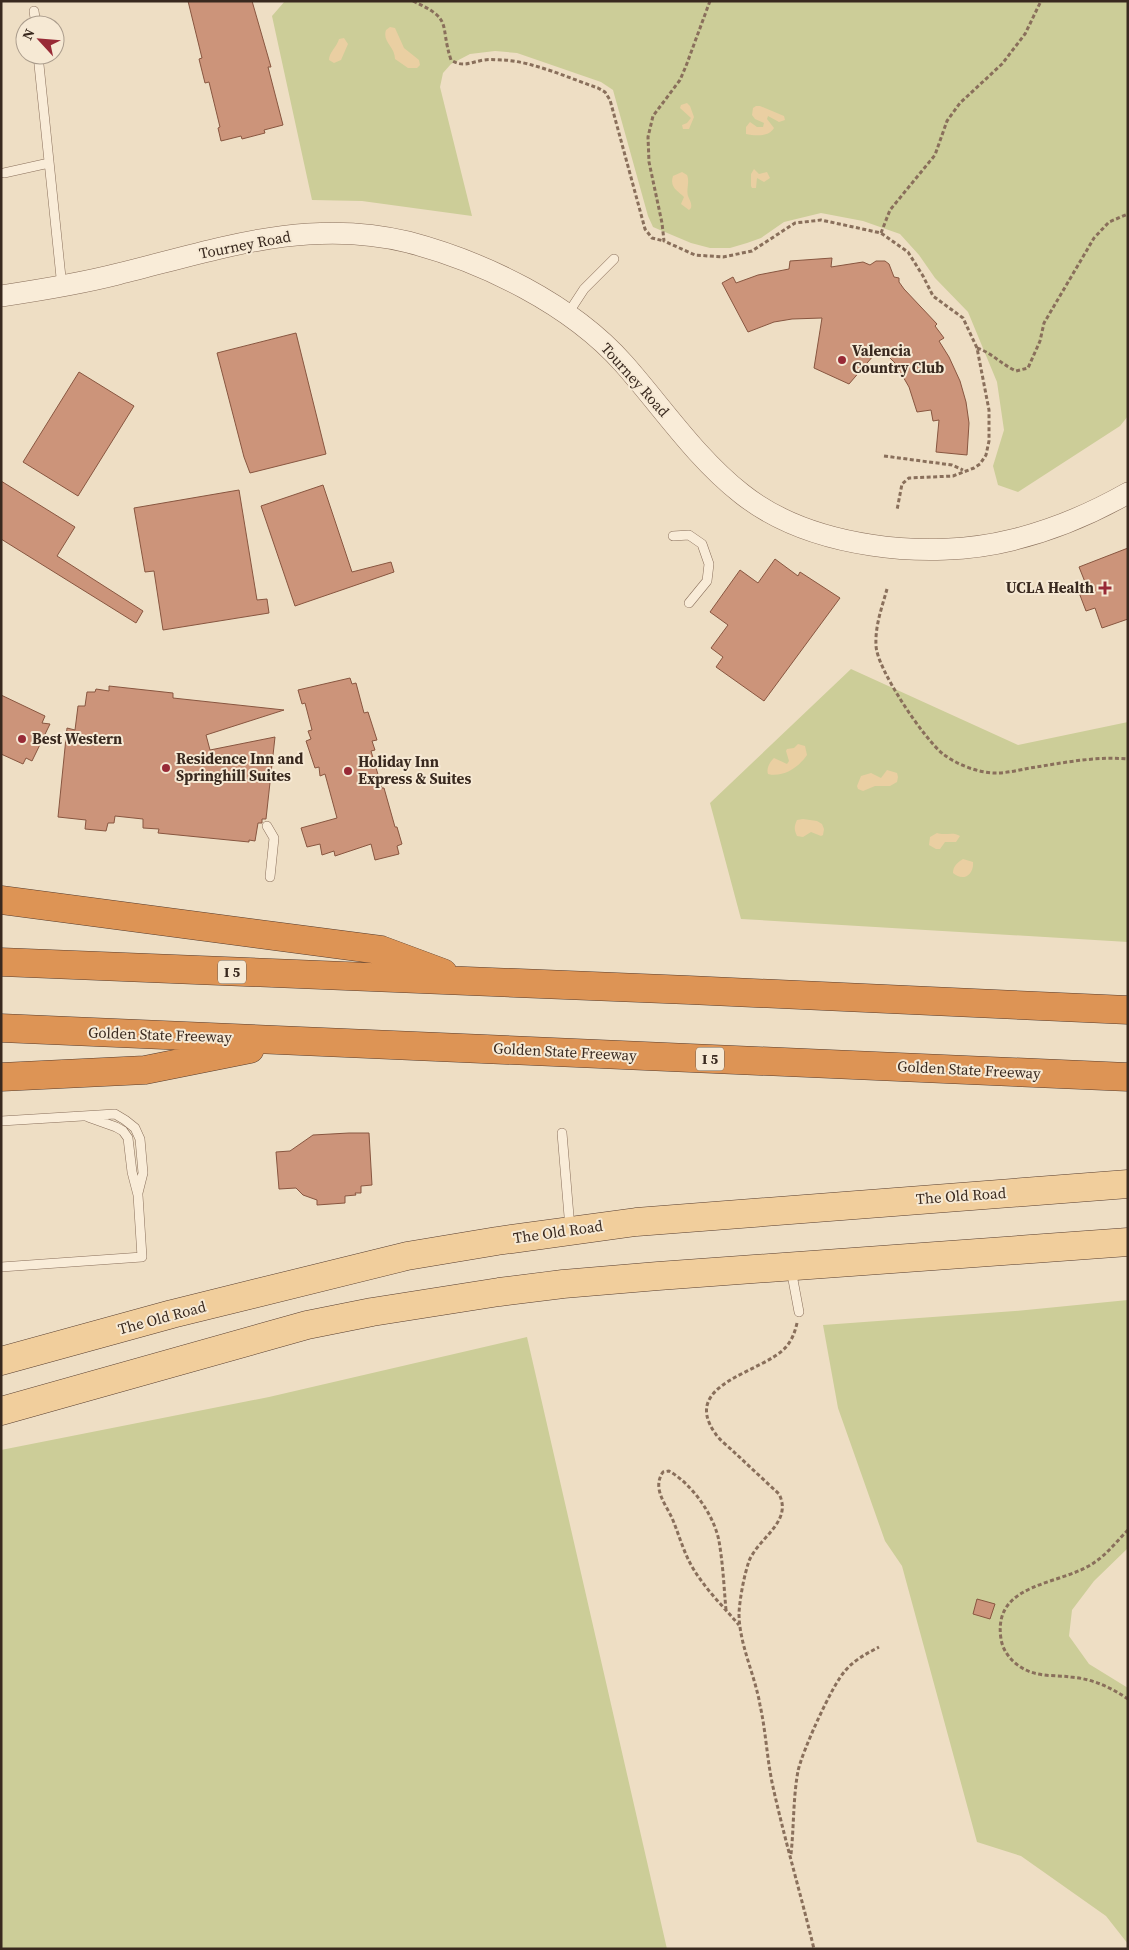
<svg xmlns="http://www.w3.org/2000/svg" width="1129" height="1950" viewBox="0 0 1129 1950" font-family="'Source Serif 4',serif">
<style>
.green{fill:#cccd98}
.sand{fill:#eacfa2}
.building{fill:#cc947a;stroke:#885640}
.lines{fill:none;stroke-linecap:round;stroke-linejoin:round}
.service-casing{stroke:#896f5b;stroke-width:10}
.tertiary-casing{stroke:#896f5b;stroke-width:22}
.primary-casing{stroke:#573d2f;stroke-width:29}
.motorway-casing{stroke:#573d2f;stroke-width:29}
.path{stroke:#896f5b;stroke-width:3;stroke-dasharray:4 2.5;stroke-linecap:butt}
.service{stroke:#f9ecd8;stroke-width:9}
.tertiary{stroke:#f9ecd8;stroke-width:21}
.primary{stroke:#f1ce9c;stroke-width:28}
.motorway{stroke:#dd9455;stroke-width:28}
.poi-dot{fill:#982a36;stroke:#f6e9d4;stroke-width:2}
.labels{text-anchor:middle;stroke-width:4;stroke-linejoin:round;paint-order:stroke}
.shield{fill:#f6e9d4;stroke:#726355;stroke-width:1}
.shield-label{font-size:14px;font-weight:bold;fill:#39291f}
.street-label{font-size:15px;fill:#39291f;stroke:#f6e9d4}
.poi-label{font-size:15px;font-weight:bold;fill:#39291f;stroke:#f6e9d4;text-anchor:start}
</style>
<rect width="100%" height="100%" fill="#eedec4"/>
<path class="green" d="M285,1H1128V416L1120,426L1018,492L998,485L993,466L1004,430L997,382L968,312L935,278L919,255L900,234L863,221L821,213L784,222L761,238L747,243L730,248H710L691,243L653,227L648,216L613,90L601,82L517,53L495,51L470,54L451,64L443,73L440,87L472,216L362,201L312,200L272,16Z
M851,669L1018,745L1128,722V942L741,919L710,803Z
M1128,1300V1548L1094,1581L1072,1610L1069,1636L1089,1664L1128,1688V1944L1106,1916L1021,1856L977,1842L902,1566L885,1541L838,1408L823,1325L1015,1311Z
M527,1337L667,1949H1V1450L269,1397Z"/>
<path class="sand" d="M390,27L395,28L404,48L419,60L420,65L417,68H408L395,59C395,46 382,42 386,30Z
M344,38L348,44L341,60L334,63L329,60C329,52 337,47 339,39Z
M687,103L690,106L694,117L689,129H683L682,125L687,123L691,118L680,108L681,105Z
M756,106H760L784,116L785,120L779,122L768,116L767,119L774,128C769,137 755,136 746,134V127L750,122L757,127H763L764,123L755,119L752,115L753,108Z
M754,169L759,174L767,172L770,178L764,182L757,178L756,188H752L751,186V174Z
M682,172L687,175C690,182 686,189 688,196C690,201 692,203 691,208L689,210L681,204L684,197C679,191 669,188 673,176Z
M798,744L805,746L807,755C799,767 783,778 768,774C766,768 770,762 774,758L787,764L789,761L786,751L787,749L794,748Z
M887,770L897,773L898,777L897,782L890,786H875L863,791L858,789L857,786L861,776L871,773L881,778Z
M803,819L817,821L822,824L824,829L823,835L821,836L811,832L803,837L797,836C794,830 794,826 797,820Z
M937,833C945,836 953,831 960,836L956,842H945L940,849H936L929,845L930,837Z
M963,859L973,862C974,875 963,882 953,873C953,866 958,862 963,859Z"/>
<path class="building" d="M188,1H252L271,67H268L283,125L264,130L265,133L242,139L241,136L221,141L218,128L220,127L209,82L205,83L199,59L202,58Z
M832,258L831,267L863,262L870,265L876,261H885L889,264L894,277L899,278V282L904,289L937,324L935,326L944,338L939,341L949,357L960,381L966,402L969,423L967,455L936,452L939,420L933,421L931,410L917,412L909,387L895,363L880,348L849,384L814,368L822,318L792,319L774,322L748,332L722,283L733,277L736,283L758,275L789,269L790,261Z
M296,333L326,454L250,473L244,457L217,353Z
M79,372L134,406L78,496L23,462Z
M1,481L75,527L57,556L143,611L136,623L1,539Z
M323,485L352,572L391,562L394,572L295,606L261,506Z
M239,490L257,600L267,599L269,613L163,630L154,571L145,572L134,508Z
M1128,548V619L1102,628L1095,608L1086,611L1078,590L1087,587L1079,567Z
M775,559L798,576L800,572L840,598L764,701L716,667L723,657L711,648L728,625L710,612L740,570L758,583Z
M350,678L352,684L356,683L364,713L368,712L377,740L372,741L375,750L371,751L382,788H384L395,827H397L402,844L397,846L399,854L375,860L371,844L335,856L334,851L322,855L320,844L307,847L301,828L337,818L325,774L320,776L319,767L315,768L306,741L311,739L308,731L312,730L305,703L302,704L298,690Z
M109,686L173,693V698L284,710L206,735L210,750L275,737L266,819H262V823H258L255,841L249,840V842L158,833L159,829L143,828V819L115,816L114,823H108L106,831L85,829L86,820L58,817L67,728L75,730L78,706H85L87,692H95L96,689L109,691Z
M1,695L45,716L42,723L50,724L32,761L26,758L23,764L1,754Z
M349,1133H369L372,1185L361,1186V1193H355L356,1195L345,1196V1203L317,1205V1200L303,1195L296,1188L279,1189L276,1152L290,1151L313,1135Z
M977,1599L995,1604L990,1619L973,1614Z"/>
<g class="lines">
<g class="service-casing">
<path id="service" d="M34,11L36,25
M38,55L62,287
M4,173L49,163
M567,315L584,289L614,259
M673,536L689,535L702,544L709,564L707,581L689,603
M267,826L274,838L270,877
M1,1121L115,1114L125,1120L135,1128L140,1139L143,1173L138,1193
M562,1133L570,1228
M1,1267L142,1257L138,1195L132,1172L128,1138L123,1131L116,1127L88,1117
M791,1269L799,1312"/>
</g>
<g class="tertiary-casing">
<path id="tertiary" d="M1,296C41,290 79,284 118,274C216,250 307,217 408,242C484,262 571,304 624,364C662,407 696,458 742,494C810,548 929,561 1012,540C1053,530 1091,514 1128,493"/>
</g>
<g class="primary-casing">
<path id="primary" d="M1,1361L172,1314L407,1256L497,1241L636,1222L1128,1184
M1,1411L307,1325L372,1312L499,1292L563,1284L658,1276L1128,1242"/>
</g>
<g class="motorway-casing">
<path id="motorway" d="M1,900L381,950L443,973
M1,962L689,990L1128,1010
M1,1028L1128,1077
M1,1077L145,1070L250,1049"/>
</g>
<path class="path" d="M413,1C454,20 439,23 451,60C463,68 471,62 484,60C491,59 498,60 504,60C534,62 569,78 598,88L605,92L610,100L645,229L652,238L664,241
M710,1L686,66L680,80L653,116L648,137L649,162L662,223L664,241L695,255L723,257L752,251L795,223L821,220L881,233L908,252L923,276L933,296L963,318L977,348L989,410V441L986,455L980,464L974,468L953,476L909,478L902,484L897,510
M881,233L890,210L935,155L947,121L960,103L1002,64L1025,34L1041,1
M977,348C992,353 1001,364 1016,371L1028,368L1040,341L1044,323L1094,238L1109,222L1128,214
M884,456L952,465L963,470
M887,589C882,607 875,626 876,645C876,668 924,739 943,754C956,764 978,773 996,773C1007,773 1019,770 1030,768C1062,763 1095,756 1128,759
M797,1323C795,1332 792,1340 786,1347C763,1373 680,1383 715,1433C719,1440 728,1446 734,1452C749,1466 764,1480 779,1494C793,1522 759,1537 749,1561C744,1576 740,1597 739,1613C739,1644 755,1675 760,1705C766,1732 767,1760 773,1787C785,1841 801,1895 814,1949
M1128,1530C1118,1540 1107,1554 1095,1562C1062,1586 992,1581 1001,1639C1003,1652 1013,1664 1026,1670C1040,1677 1057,1675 1071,1677C1093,1679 1110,1687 1128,1699
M726,1610C724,1588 723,1564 719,1541C714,1515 692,1484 669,1471L663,1472C652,1488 665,1503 672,1518C678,1532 682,1547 689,1561C701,1585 722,1605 739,1625
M791,1854C794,1827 793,1798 798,1771C802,1752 832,1685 845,1671C854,1660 866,1654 879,1647"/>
<use href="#service" class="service"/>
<use href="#tertiary" class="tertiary"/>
<use href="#primary" class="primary"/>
<use href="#motorway" class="motorway"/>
</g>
<g class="poi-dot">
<circle cx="842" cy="360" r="5"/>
<path d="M1102.5 580.5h5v5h5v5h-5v5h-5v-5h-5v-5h5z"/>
<circle cx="22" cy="739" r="5"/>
<circle cx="166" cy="768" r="5"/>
<circle cx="348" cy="771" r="5"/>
</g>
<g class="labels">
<g class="shield">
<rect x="218" y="960.5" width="28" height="23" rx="4"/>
<rect x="696" y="1047.5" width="28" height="23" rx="4"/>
</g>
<g class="shield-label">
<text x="232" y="977">I 5</text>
<text x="710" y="1064">I 5</text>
</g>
<g class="street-label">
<text transform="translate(245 245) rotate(-11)" y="5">Tourney Road</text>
<text transform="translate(635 380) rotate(48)" y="5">Tourney Road</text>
<text transform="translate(160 1035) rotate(2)" y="5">Golden State Freeway</text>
<text transform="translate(565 1052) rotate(3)" y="5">Golden State Freeway</text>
<text transform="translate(969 1070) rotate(3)" y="5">Golden State Freeway</text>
<text transform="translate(961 1196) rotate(-4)" y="5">The Old Road</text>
<text transform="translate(558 1232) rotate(-8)" y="5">The Old Road</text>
<text transform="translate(162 1318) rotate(-15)" y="5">The Old Road</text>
</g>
<g class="poi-label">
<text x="852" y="356">Valencia<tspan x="852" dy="17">Country Club</tspan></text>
<text x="1094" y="593" text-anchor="end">UCLA Health</text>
<text x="32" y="744">Best Western</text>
<text x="176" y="764">Residence Inn and<tspan x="176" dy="17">Springhill Suites</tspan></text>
<text x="358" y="767">Holiday Inn<tspan x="358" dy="17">Express &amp; Suites</tspan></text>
</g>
</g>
<rect width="1129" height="1950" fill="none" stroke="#39291f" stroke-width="5"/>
<g transform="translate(40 40) rotate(296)"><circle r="24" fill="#f6e9d4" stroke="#aa9c8c"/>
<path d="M0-4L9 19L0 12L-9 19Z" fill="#982a36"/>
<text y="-8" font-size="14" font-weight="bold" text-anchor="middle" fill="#39291f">N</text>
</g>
</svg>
